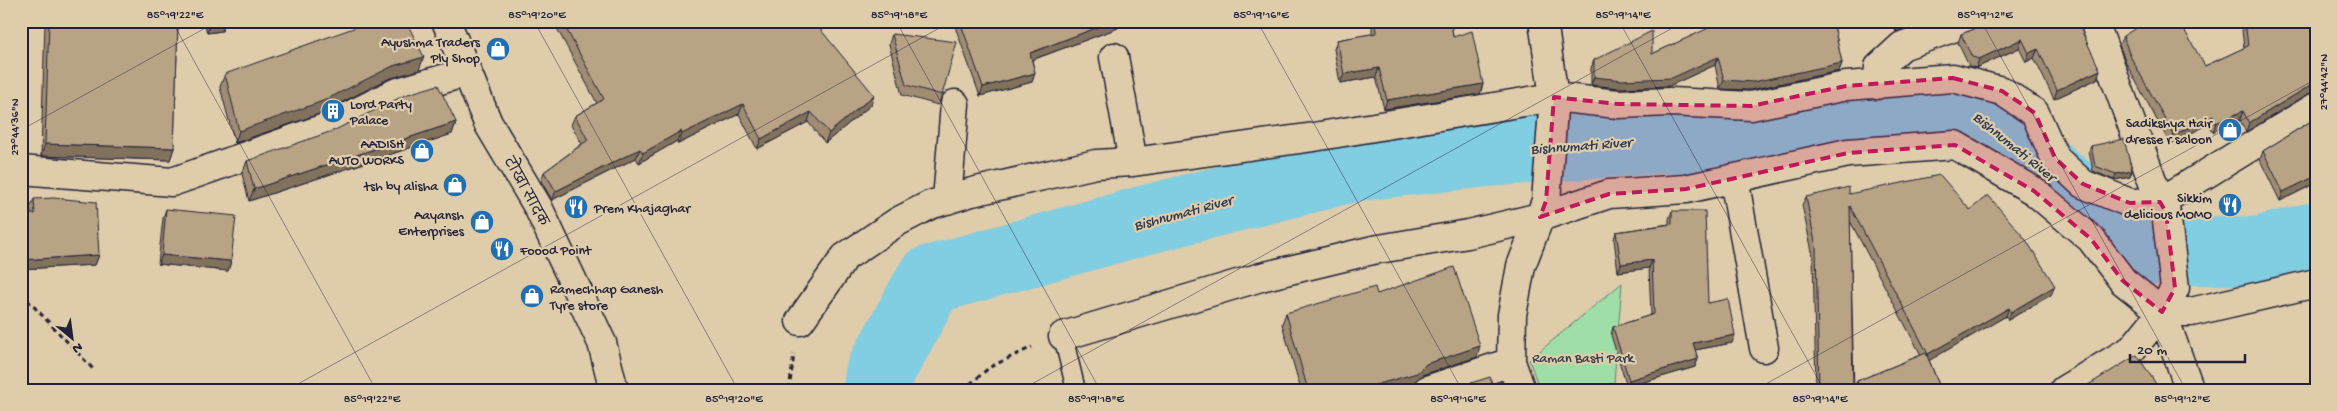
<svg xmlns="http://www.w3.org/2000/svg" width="2337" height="411" viewBox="0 0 2337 411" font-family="'Gochi Hand','Playpen Sans Deva',sans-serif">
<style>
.green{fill:#9fdea6;stroke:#608070}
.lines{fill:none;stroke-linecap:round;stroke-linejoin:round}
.river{stroke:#81cde1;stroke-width:69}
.service-casing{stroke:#22223b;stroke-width:21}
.minor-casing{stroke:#22223b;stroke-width:31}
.secondary-casing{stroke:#22223b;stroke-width:31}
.path{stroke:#22223b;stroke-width:3;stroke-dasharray:5 4;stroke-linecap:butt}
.service{stroke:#dfccaa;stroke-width:18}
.minor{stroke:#dfccaa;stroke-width:28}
.secondary{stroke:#dfccaa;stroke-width:28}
.wall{fill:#9f8c72;stroke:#22223b}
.shaded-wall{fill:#82725d;stroke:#22223b}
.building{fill:#b9a385;stroke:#22223b}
.marked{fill:#c2185b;fill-opacity:0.2;stroke:#c2185b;stroke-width:4;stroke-dasharray:10 6;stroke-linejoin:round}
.ticks{fill:none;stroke:#22223b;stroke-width:1;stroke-opacity:0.45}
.labels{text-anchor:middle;stroke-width:4.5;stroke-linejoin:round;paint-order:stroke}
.poi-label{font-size:14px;fill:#22223b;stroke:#dfccaa;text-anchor:end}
.street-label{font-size:14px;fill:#22223b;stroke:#dfccaa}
.park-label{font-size:14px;fill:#353e4b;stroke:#dfccaa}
.water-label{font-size:15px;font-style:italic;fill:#303c54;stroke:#dfccaa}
.neatline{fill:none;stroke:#22223b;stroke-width:2}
.ticks-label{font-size:12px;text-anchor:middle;fill:#22223b}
</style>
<rect width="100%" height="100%" fill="#dfccaa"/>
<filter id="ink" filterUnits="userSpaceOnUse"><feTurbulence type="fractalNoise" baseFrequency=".02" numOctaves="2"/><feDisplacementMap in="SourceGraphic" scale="10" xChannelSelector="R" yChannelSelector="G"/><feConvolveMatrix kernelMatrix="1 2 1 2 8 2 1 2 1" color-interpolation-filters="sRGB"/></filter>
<g filter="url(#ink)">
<path class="green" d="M1622,283L1614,382L1593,390H1540L1529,360Z"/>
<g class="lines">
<path class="river" d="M877,390L880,372L930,280L1145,220L1354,167L1492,152L1660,139L1750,141L1869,113L1971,109L2142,250L2259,251L2316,236"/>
<g class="service-casing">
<path id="service" d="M1063,336L1076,390"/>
</g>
<g class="minor-casing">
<path id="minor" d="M2094,21L2160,202L2166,212L2175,288L2162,312L2190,390
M1114,57L1133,162
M1877,85L1879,67L1902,46L1972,21
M21,170L172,182L325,128L395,93L467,72
M1734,178L1764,348
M947,200L955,104
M800,321L845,257L897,222L930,205L972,192L1096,164L1133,162L1314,137L1554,97L1618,104L1671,102L1751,106L1846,86L1953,78L2002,91L2035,113L2055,158L2083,184L2130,203L2160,202L2316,107
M1063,336L1261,277L1373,250L1468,234L1540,217L1609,194L1686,189L1848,153L1955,145L2034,191L2091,239L2123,281L2162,312H2191L2316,283
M1427,390L1511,362
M1521,390L1511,362L1512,315L1521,266L1546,201L1554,97L1543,21
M2064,390L2132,349L2162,312"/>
</g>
<g class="secondary-casing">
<path id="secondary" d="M446,21L488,123L538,207L602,343L614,390"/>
</g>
<path class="path" d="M21,293L93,369
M789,390L794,354
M963,390L990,367L1032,347"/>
<use href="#service" class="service"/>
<use href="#minor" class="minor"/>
<use href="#secondary" class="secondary"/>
</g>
<path class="wall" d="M45,21H178L174,148L170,160L41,156Z
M204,21H225L222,31L207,33Z
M553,21H738L742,27L817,25L871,105L825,143L808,122L757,149L739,114L678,144L677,141L639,163L636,158L552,200L541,181L544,172L582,144L571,125L575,116L597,103Z
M953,21H1121L1118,28L1032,60L1035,73L1032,82L980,96Z
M1372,21H1451L1453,37L1483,84L1480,94L1384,109L1376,77L1340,83L1334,49L1337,40L1372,34Z
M1722,21H1833L1842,63L1839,71L1750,90L1720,89L1715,65L1669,86L1619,88L1591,85V68L1594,60L1652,54L1708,29L1710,22H1724Z
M1891,21H1925L1896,32Z
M1987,21H2077L2097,79L2054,99L2034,58L2026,62L2019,48L1976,68L1969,66L1958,43L1961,34L1980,27L1987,22Z
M2241,21H2316V92L2308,94L2246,132L2240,120L2213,132L2209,124L2170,144L2127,65L2119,45L2123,36L2205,66L2244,48Z
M892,34L942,95L938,105L902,95L889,44Z
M419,70L388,79L319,114L235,143L220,87L225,74Z
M2316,118V183L2280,201L2260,160L2263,151Z
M456,122L452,134L249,201L242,174L247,161Z
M2091,146L2132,171L2130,177L2114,180L2093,171L2089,151Z
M1849,194L1970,210L2051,295L2008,320L2006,316L1929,360L1941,390H1854L1857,381L1921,355L1850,221L1854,390H1816L1813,256L1802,205L1806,197Z
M34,199L99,255L95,265L21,269V214H31L30,208Z
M166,209L231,261L228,271L158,264L163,218Z
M1672,211L1708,303L1732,343L1695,350L1698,359L1695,367L1627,387L1611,335L1613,327L1651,315L1649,268L1618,272L1614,239L1616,232L1669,224V219Z
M1377,294L1477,357L1422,375L1413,383L1392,390H1301L1282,324L1286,313Z"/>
<path class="shaded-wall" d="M211,21H225L222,31L207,33Z
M814,21H821L808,33L811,24Z
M1114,21H1121L1118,28L1026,62L1030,53Z
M1904,21H1925L1896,32L1899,23Z
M2022,39L2019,48L1976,68L1979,59Z
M2038,49L2034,58L2026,62L2029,53Z
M424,57L419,70L388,79L319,114L235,143L239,131L393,66Z
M1718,57L1715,65L1669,86L1619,88L1591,85L1594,77Z
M1842,63L1839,71L1750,90L1720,89L1724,80Z
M1379,68L1376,77L1340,83L1344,74Z
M2100,70L2097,79L2054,99L2057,90Z
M1035,73L1032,82L980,96L983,87Z
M2316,83L2315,91L2308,94L2246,132L2249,123L2311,85Z
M1483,84L1480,94L1384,109L1387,100Z
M874,95L871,105L825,143L829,133Z
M743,104L739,114L678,144L682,134Z
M2243,111L2240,120L2213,132L2216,123Z
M811,112L808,122L757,149L761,139Z
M2213,116L2209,124L2170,144L2174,135Z
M456,122L452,134L249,201L254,189Z
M681,131L677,141L639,163L643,153Z
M45,144L174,148L170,160L41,156Z
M640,149L636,158L552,200L556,191Z
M2132,171L2130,177L2114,180L2116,174Z
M2316,176V183L2280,201L2283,192Z
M99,255L95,265L21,269V260Z
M162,255L231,261L228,271L158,264Z
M1652,260L1649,268L1618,272L1621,264Z
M2055,286L2051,295L2008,320L2011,312Z
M2009,308L2006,316L1925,363L1928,354Z
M1735,335L1732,343L1690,351L1693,343Z
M1480,346L1477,357L1422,375L1413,383L1392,390H1358L1426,364Z
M1698,359L1695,367L1627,387L1629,380Z"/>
<path class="building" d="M49,21H178L174,148L45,144Z
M373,21H406L424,57L393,66L323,101L239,131L225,74Z
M562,21H738L742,27L749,21H814L811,24H816L874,95L829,133L811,112L761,139L743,104L682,134L681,131L643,153L640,149L556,191L544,172L588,140L575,116L604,99Z
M960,21H1114L1030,53L1035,73L983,87Z
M1375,21H1451L1453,37L1472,31L1483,84L1387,100L1379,68L1344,74L1337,40L1376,33Z
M1743,21H1833L1842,63L1753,82L1724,80L1718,57L1672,78L1622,80L1594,77V60L1652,31V54L1711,27L1710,22H1744Z
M1988,21H2077L2100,70L2057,90L2038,49L2029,53L2022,39L1979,59L1972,57L1961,34L1980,27Z
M2147,21H2179L2205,66L2248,46L2245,21H2316V83L2311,85L2249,123L2243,111L2216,123L2213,116L2174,135L2130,56L2123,36Z
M892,34L957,42L942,95L906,85Z
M438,85L456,122L254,189L247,161L335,130L405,95Z
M2316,118V176L2283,192L2263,151Z
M2124,139L2132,171L2116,174L2095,166L2091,146Z
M1940,175L1970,210L1988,195L2026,240L2055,286L2011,312L2009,308L1928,354L1850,206L1853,390H1819L1816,247L1806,197L1849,187V194Z
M54,198L96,202L99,255L21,260V214H35L34,199Z
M166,209L236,216L231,261L162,255Z
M1672,211H1705L1708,303L1728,299L1735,335L1693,343L1698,359L1629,380L1613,327L1654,314L1652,260L1621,264L1616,232L1672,224Z
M1454,267L1480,346L1426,364L1417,373L1358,390H1308L1286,313L1375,287L1377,294Z
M1926,353L1941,390H1860L1857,381Z
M2137,355L2160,390H2080Z
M1490,377L1494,390H1449Z"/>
</g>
<path class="marked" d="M1953,78L2002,91L2035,113L2055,158L2083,184L2130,203L2160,202L2166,212L2175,288L2162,312L2123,281L2091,239L2034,191L1955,145L1848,153L1686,189L1609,194L1540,217L1546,201L1554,97L1618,104L1751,106L1846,86Z"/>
<path class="ticks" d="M172,21L376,390M534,21L738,390M896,21L1100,390M1257,21L1462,390M1619,21L1824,390M1981,21L2186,390M21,130L218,21M287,390L952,21M1021,390L1685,21M1755,390L2316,79"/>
<defs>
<g id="shop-disc" transform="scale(1.25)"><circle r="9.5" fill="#1f6fb2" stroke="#dfccaa"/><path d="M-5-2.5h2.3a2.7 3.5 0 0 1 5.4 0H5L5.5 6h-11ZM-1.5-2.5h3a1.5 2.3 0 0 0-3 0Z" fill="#fff"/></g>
<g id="building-disc" transform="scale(1.25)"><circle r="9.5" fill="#1f6fb2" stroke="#dfccaa"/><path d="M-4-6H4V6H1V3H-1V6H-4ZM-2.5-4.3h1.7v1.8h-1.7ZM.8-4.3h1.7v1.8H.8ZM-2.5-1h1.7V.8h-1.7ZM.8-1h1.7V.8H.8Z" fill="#fff"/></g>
<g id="restaurant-disc" transform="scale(1.25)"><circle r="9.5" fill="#1f6fb2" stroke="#dfccaa"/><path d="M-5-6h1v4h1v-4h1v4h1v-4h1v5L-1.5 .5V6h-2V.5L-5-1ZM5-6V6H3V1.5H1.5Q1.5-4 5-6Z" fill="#fff"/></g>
</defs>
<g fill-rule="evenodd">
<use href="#shop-disc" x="498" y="49"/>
<use href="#building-disc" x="333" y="111"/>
<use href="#shop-disc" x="2230" y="130"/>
<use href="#shop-disc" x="422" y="151"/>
<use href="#shop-disc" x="455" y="185"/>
<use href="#restaurant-disc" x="2230" y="205"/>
<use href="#restaurant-disc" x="576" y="207"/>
<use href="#shop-disc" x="482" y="222"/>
<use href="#restaurant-disc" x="502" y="249"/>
<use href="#shop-disc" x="532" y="296"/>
</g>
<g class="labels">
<g class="poi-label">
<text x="480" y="46">Ayushma Traders<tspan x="480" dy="16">Ply Shop</tspan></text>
<text x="350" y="108" text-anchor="start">Lord Party<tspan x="350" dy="16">Palace</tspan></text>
<text x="2212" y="127">Sadikshya Hair<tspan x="2212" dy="16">dresse r saloon</tspan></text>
<text x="404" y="148">AADISH<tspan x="404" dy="16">AUTO WORKS</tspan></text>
<text x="438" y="190">tsh by alisha</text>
<text x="2212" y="202">Sikkim<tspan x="2212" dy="16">delicious MOMO</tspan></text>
<text x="594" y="212" text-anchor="start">Prem Khajaghar</text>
<text x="464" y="219">Aayansh<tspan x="464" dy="16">Enterprises</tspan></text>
<text x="520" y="254" text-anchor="start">Foood Point</text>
<text x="550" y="293" text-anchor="start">Ramechhap Ganesh<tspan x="550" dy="16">Tyre store</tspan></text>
</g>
<g class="street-label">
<text transform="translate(527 191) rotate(61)" y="5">टोखा सादक</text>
</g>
<g class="park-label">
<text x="1583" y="362">Raman Basti Park</text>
</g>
<g class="water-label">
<text transform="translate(1581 145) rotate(-4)" y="5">Bishnumati River</text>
<text transform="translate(2015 146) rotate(39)" y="5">Bishnumati River</text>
<text transform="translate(1183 212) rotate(-15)" y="5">Bishnumati River</text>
</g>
</g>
<rect width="2337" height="411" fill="none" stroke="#dfccaa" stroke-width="55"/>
<g transform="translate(72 338) rotate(151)" stroke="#dfccaa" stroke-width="4" paint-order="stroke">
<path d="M0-4L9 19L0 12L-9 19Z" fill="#22223b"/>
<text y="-8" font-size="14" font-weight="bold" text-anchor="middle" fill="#22223b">N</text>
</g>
<path d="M2130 354v8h115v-8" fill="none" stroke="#22223b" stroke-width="2.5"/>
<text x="2137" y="354" font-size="15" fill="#22223b" stroke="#dfccaa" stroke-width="4" paint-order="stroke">20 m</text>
<rect x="28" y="28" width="2282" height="356" class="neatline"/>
<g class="ticks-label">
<text x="175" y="18">85°19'22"E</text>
<text x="537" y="18">85°19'20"E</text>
<text x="899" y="18">85°19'18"E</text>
<text x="1261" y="18">85°19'16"E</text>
<text x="1623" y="18">85°19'14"E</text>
<text x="1985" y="18">85°19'12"E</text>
<text transform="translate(2323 82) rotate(-90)" y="4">27°44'42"N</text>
<text transform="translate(14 127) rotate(-90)" y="4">27°44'36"N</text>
<text x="372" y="402">85°19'22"E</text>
<text x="734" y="402">85°19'20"E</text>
<text x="1096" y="402">85°19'18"E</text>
<text x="1458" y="402">85°19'16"E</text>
<text x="1820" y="402">85°19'14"E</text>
<text x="2182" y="402">85°19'12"E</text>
</g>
</svg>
